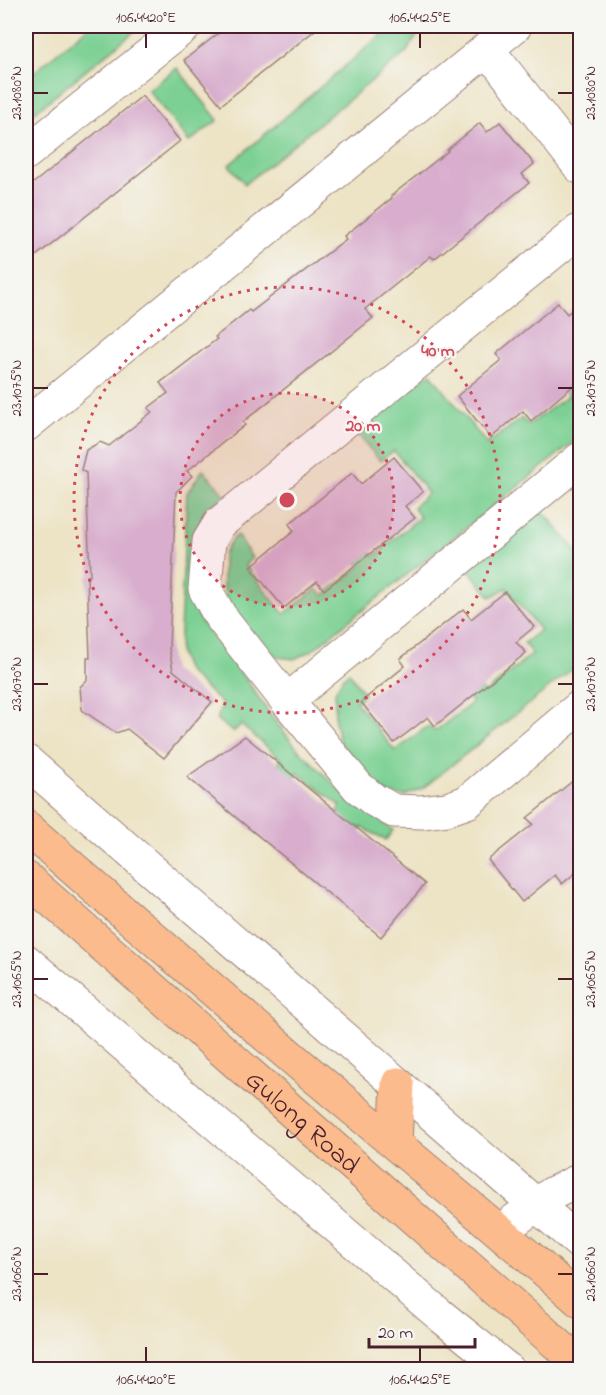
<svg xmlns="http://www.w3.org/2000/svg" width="606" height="1395" viewBox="0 0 606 1395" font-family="'Indie Flower',sans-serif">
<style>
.green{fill:#7bd093;stroke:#62785f;stroke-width:1.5}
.building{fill:#d8adcd}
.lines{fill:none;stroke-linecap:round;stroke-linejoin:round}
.minor-casing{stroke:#9c8178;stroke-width:35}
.major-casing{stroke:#9c8178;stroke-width:35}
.minor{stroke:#fff;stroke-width:33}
.major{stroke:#fbbb8d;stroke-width:33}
.ticks{fill:none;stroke:#4a1f2b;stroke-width:2}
.ring{fill:none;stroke:#d1495b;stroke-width:3;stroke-dasharray:3 6}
.labels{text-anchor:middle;stroke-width:4.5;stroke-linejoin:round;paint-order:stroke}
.street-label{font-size:27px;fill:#4a1f2b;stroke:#f6f6f2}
.centre{fill:#d1495b;stroke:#f6f6f2;stroke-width:3}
.ring-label{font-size:18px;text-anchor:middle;font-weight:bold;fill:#d1495b;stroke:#f6f6f2;stroke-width:4.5;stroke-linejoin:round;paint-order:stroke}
.neatline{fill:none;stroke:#4a1f2b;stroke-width:2}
.ticks-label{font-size:15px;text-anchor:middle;fill:#4a1f2b}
</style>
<rect width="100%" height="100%" fill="#f6f6f2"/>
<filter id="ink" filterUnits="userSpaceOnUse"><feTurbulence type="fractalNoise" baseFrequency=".0167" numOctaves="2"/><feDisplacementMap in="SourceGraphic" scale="12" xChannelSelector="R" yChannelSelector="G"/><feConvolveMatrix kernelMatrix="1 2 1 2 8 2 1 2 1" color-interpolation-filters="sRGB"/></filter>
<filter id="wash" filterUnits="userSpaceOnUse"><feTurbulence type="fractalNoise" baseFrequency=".008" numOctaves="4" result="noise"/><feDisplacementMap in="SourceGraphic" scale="24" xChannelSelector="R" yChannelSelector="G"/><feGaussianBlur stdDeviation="1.35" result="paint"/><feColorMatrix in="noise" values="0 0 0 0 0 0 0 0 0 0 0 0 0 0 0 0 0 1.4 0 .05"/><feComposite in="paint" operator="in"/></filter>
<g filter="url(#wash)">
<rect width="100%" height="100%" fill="#ede3c5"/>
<path class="green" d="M89,26H141L26,119V79Z
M392,26H422L420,31L406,53L245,184L229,165Z
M177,68L218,120L189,142L148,90Z
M430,373L487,444L522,418L528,425L568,396L561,387L573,377L578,384L580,382V437L311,651L294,659L277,657L262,649L228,607L223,586V555L230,542L237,535L252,558L245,565L284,614L316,589L324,595L360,566L355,557L365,547L374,556L420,517L413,507L428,493L394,451L380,461L355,431Z
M203,470L226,496L211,505L200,524L193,546L191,570L193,602L200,621L247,681L271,716L296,747L342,792L393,830L386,840L361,827L355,837L333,821L341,806L298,773L290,782L274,771L281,759L241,725L233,732L217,720L222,704L187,671L179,652L187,493Z
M542,510L580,556V663L423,788L405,796L389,794L374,785L340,743L335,722V692L342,679L349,672L364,694L356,702L395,751L428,726L435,731L472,703L467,694L477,684L485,693L532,654L524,643L540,630L506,588L491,597L467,568Z"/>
<g id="blocks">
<path class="building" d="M228,26H320L221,105L184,60Z
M142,96L180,141L26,264V189Z
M500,122L534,164L522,174L529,183L434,259L431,256L365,309L373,318L243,422L245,425L187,471L192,476L176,492L169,648L173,670L212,702L164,758L127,729L116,733L82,710L80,687L87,680V658H90L87,576H90L86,473L81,470L86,450L100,442L109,446L152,412L148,408L168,393L160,383L217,339L215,337L249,310L251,312L346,239L344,236L392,198L391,196L448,151L447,150L480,123L487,132Z
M558,303L567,314L580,303V380L531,421L523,411L491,438L457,396L501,360L496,354Z
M394,457L423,492L405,506L415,518L324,590L317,581L284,608L250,567L294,531L289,524L352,473L361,484Z
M505,592L534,627L516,642L526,653L435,726L428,717L394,743L361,702L405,666L400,659L463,609L471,619Z
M245,736L425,884L381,937L187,777Z
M580,775V869L562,884L555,875L522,902L488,860L533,824L527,818Z"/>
</g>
</g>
<g filter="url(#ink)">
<use href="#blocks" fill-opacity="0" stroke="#9c8178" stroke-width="1.5"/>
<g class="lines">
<g class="minor-casing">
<path id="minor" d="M484,51L499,64L580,167
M26,153L185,26
M580,230L220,523L209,541L205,589L220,616L287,701L358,787L374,800L394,811L422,812L447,809L467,802L580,707
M26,425L515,26
M287,701L580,459
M26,761L580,1243
M26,961L441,1316L508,1370
M500,1231L553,1193L580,1180"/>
</g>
<g class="major-casing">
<g id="major">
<path d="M26,827C118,908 210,988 303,1067C396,1145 489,1221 580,1301"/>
<path id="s1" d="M26,878L580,1364"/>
<path d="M395,1143L398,1084"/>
</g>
</g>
<use href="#minor" class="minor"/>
<use href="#major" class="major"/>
</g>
</g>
<path class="ticks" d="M146,33V48M420,33V48M33,93H48M558,93H573M33,388H48M558,388H573M33,684H48M558,684H573M33,979H48M558,979H573M33,1274H48M558,1274H573M146,1347V1362M420,1347V1362"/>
<circle cx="287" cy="500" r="107" fill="#d1495b" fill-opacity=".12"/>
<g class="ring">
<circle cx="287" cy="500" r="107"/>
<circle cx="287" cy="500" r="213"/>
</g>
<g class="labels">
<g class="street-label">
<text dy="9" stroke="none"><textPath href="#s1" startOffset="369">Gulong Road</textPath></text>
</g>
</g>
<circle cx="287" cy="500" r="9" class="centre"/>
<g class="ring-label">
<text x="438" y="356">40 m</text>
<text x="363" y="431">20 m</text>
</g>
<rect width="606" height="1395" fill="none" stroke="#f6f6f2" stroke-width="66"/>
<path d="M369 1338v9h106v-9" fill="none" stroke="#4a1f2b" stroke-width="3"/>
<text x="378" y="1338" font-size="18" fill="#4a1f2b" stroke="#f6f6f2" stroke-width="4.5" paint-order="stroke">20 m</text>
<rect x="33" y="33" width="540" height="1329" class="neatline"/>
<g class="ticks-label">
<text x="146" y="22">106.4420°E</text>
<text x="420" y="22">106.4425°E</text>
<text transform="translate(16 93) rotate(-90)" y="5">23.1080°N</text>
<text transform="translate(590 93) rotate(-90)" y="5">23.1080°N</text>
<text transform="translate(16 388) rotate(-90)" y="5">23.1075°N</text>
<text transform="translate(590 388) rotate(-90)" y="5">23.1075°N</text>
<text transform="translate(16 684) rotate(-90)" y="5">23.1070°N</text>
<text transform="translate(590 684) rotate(-90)" y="5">23.1070°N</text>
<text transform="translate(16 979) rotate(-90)" y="5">23.1065°N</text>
<text transform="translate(590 979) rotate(-90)" y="5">23.1065°N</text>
<text transform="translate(16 1274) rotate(-90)" y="5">23.1060°N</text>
<text transform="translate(590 1274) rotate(-90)" y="5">23.1060°N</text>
<text x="146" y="1384">106.4420°E</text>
<text x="420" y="1384">106.4425°E</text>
</g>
</svg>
